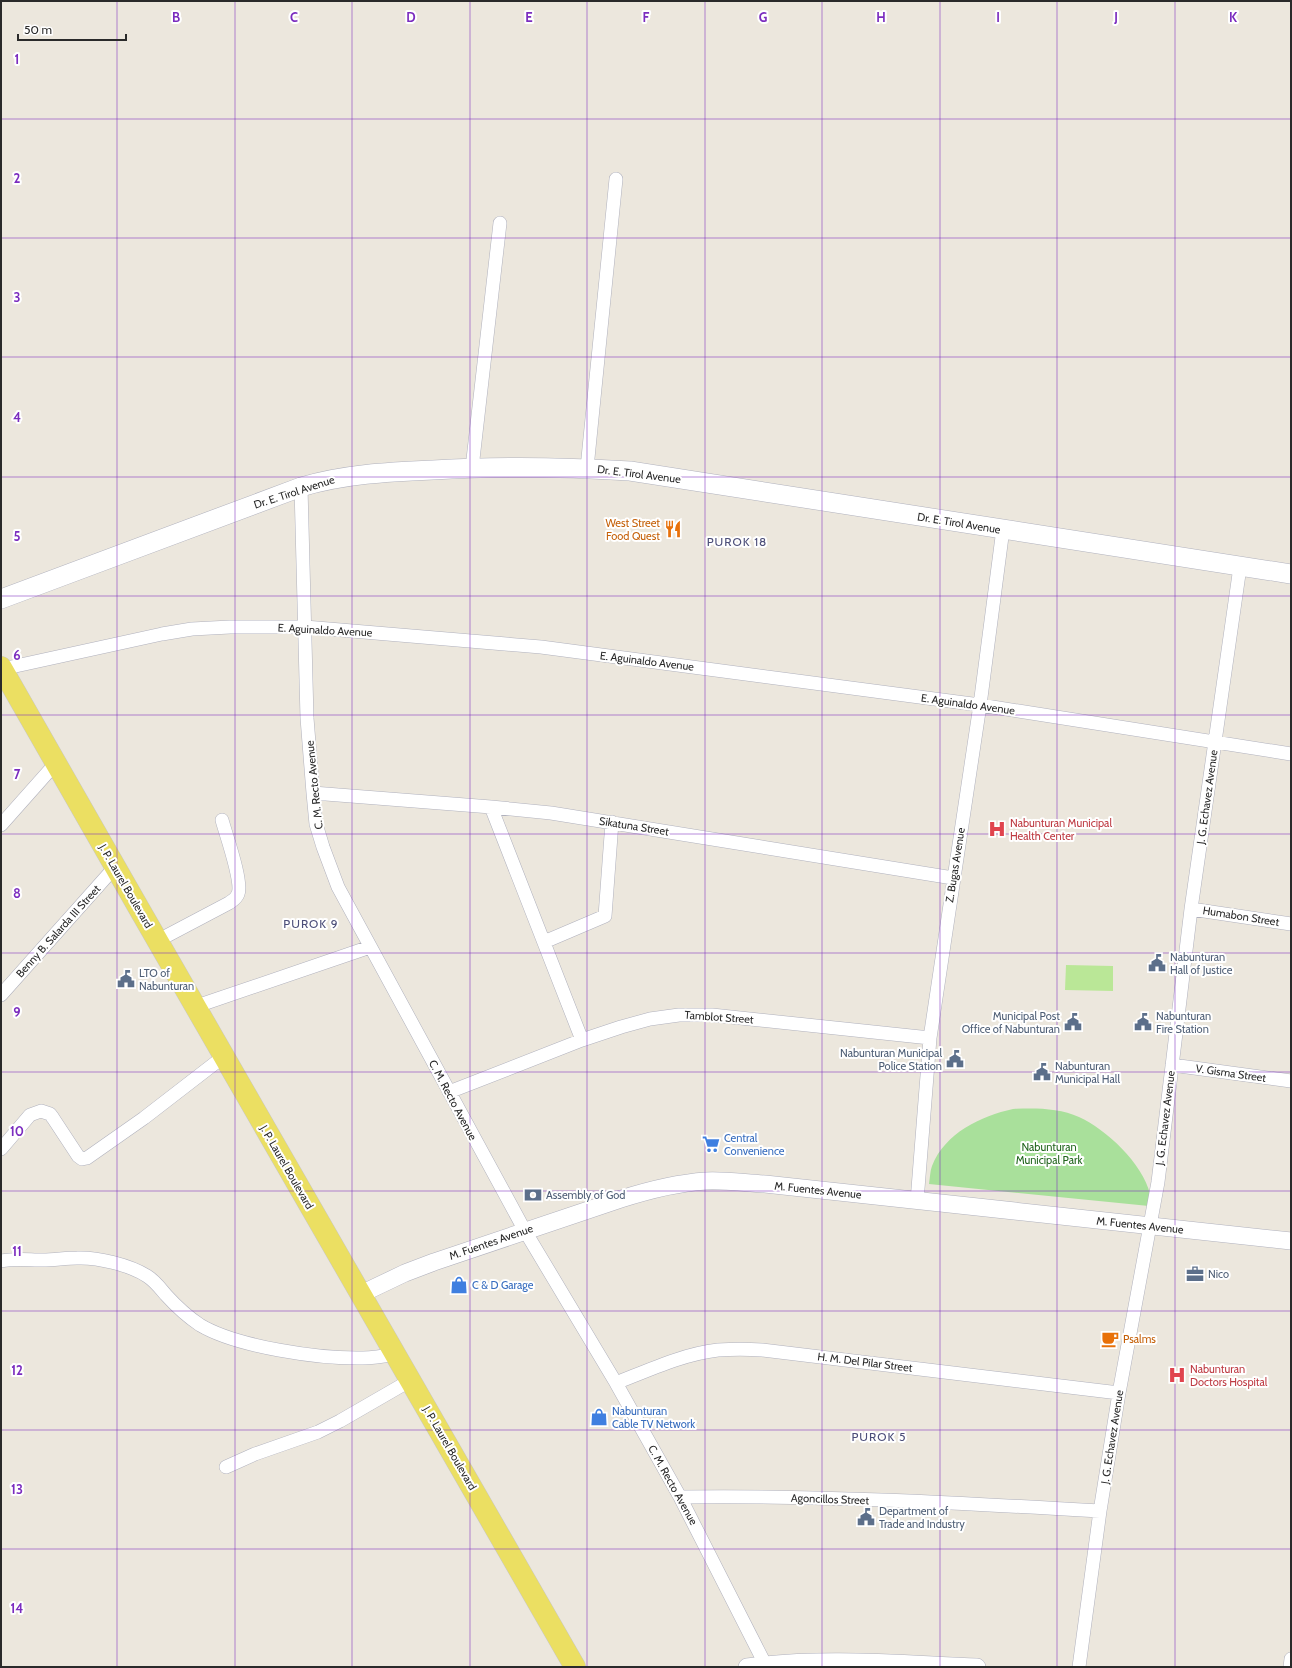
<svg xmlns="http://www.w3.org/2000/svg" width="1292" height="1668" viewBox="0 0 1292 1668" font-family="Cabin,sans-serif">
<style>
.green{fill:#a9e09b}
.pitch{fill:#bae797}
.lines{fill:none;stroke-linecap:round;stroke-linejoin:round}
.minor-casing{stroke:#b0b1bd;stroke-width:14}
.tertiary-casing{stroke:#b0b1bd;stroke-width:18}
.secondary-casing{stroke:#b0b1bd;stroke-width:20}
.primary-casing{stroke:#c8c8c8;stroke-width:22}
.minor{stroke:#fff;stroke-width:13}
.tertiary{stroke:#fff;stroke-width:17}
.secondary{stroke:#fff;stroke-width:19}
.primary{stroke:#ebdf62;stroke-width:21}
.grid{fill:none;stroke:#7b2cbf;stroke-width:1;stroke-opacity:0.55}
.labels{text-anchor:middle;stroke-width:4;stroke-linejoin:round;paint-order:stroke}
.street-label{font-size:11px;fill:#2a2a2a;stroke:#fff}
.food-label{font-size:11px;fill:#c56008;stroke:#fff;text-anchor:end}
.health-label{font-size:11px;fill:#be3a42;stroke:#fff;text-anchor:start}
.service-label{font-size:11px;fill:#4e5e75;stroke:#fff;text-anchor:start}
.shop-label{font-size:11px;fill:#366cbe;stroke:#fff;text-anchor:start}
.park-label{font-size:11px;fill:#21651d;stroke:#fff}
.neighbourhood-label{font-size:12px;letter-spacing:1px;fill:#4c4e79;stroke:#fff}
.grid-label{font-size:13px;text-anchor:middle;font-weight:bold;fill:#7b2cbf;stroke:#fff;stroke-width:4;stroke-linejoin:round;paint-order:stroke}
</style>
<rect width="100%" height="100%" fill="#ece7dd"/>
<path class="green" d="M1013,1109C1035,1108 1059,1108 1079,1117C1106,1129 1143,1164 1150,1194C1150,1198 1149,1202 1149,1206L929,1184C930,1178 930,1171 932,1166C945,1133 981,1116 1013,1109Z"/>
<path class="pitch" d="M1066,965L1113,966V991L1065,990Z"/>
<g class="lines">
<g class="minor-casing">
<path id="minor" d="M472,468L500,223
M587,468L616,179
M301,487L307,718L313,793L316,824L323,847L338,887L525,1231L616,1383L680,1497L765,1664
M2,669L162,634L192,629L230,627H305L541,647L980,705L1291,754
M313,793L491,807L551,813L953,878
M491,807L582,1040
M1,825L56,763
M1191,909L1291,924
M157,941L229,903C233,900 236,899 238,894C243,882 226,835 222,820
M544,942L605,916L612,822
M1,995L115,867
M194,1007L370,947
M1172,1065L1291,1081
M449,1092L582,1040L621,1027L650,1019L679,1015H712L930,1038
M1,1149L30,1115L41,1111L50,1114L53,1118L78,1156L82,1159L87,1158L144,1118L223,1057
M917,1201L930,1038L980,705L1003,529
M1,1261C15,1258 29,1260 43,1260C54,1260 66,1258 77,1258C97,1257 130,1265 147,1276C155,1281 160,1288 166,1295C176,1306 188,1317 200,1325C237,1347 320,1359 363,1358C374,1358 385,1356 396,1354
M616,1383C649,1370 683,1354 718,1350C733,1349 747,1349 762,1350L1119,1393
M226,1467L255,1454L318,1432L340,1421L411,1380
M680,1497C820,1495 960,1503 1100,1511
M1079,1667L1100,1511L1119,1393L1158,1182L1191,909L1240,567
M1290,1667L1291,1659"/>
</g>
<g class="tertiary-casing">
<path id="tertiary" d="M361,1294L405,1273L434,1262L621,1199C649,1190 677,1183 706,1181C725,1180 745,1183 765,1184L1291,1241
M747,1667C822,1657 900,1664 977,1667"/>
</g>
<g class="secondary-casing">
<path id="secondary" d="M1,599L301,487C344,474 388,472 433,470C499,466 564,467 630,471L1291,574"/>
</g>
<g class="primary-casing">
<path id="primary" d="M1,667C191,1001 384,1333 575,1667"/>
</g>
<use href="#minor" class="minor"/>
<use href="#tertiary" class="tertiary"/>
<use href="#secondary" class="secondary"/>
<use href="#primary" class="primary"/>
</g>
<path class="grid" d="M117,1V1667M235,1V1667M352,1V1667M470,1V1667M587,1V1667M705,1V1667M822,1V1667M940,1V1667M1057,1V1667M1175,1V1667M1,119H1291M1,238H1291M1,357H1291M1,477H1291M1,596H1291M1,715H1291M1,834H1291M1,953H1291M1,1072H1291M1,1191H1291M1,1311H1291M1,1430H1291M1,1549H1291"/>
<defs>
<g id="restaurant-bare" transform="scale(1.38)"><path d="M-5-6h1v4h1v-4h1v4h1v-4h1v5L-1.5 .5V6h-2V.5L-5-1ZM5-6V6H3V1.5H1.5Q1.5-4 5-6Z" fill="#e8710a" stroke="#fff" stroke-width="2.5" paint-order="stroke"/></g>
<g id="hospital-bare" transform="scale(1.38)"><path d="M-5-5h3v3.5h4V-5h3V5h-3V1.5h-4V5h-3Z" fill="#e0444e" stroke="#fff" stroke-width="2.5" paint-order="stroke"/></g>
<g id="civic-bare" transform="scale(1.38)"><path d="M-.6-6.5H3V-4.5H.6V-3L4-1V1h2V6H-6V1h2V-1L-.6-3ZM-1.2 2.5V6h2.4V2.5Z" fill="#5c6f8a" stroke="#fff" stroke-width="2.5" paint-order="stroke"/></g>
<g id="supermarket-bare" transform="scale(1.38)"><path d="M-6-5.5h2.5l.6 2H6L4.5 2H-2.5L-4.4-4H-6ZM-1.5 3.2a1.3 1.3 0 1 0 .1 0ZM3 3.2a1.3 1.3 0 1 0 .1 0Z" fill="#3f7fe0" stroke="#fff" stroke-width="2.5" paint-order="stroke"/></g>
<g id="bank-bare" transform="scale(1.38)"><path d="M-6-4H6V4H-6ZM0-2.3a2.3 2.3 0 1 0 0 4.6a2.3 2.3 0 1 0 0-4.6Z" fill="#5c6f8a" stroke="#fff" stroke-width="2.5" paint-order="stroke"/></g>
<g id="office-bare" transform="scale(1.38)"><path d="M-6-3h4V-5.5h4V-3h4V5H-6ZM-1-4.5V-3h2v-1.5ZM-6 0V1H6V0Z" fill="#5c6f8a" stroke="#fff" stroke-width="2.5" paint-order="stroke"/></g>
<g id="shop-bare" transform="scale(1.38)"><path d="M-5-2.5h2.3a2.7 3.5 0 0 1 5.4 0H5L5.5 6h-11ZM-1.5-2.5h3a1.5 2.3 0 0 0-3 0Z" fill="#3f7fe0" stroke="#fff" stroke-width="2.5" paint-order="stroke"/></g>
<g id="cafe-bare" transform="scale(1.38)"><path d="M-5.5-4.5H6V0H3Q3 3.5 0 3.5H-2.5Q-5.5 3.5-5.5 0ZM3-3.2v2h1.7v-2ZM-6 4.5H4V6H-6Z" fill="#e8710a" stroke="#fff" stroke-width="2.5" paint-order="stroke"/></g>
</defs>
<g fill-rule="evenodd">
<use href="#restaurant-bare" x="673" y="529"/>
<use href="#hospital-bare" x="997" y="829"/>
<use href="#civic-bare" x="1157" y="963"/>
<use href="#civic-bare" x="126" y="979"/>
<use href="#civic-bare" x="1073" y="1022"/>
<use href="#civic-bare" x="1143" y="1022"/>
<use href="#civic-bare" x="955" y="1059"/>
<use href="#civic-bare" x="1042" y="1072"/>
<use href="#supermarket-bare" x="711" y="1144"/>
<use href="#bank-bare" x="533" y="1195"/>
<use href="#office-bare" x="1195" y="1274"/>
<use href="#shop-bare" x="459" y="1285"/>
<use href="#cafe-bare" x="1110" y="1339"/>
<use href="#hospital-bare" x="1177" y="1375"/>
<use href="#shop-bare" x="599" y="1417"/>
<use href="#civic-bare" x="866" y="1517"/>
</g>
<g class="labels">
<g class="street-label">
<text transform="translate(639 474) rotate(7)" y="4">Dr. E. Tirol Avenue</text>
<text transform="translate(294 492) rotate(-18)" y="4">Dr. E. Tirol Avenue</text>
<text transform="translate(959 523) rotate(9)" y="4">Dr. E. Tirol Avenue</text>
<text transform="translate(325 630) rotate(3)" y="4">E. Aguinaldo Avenue</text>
<text transform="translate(647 661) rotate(7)" y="4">E. Aguinaldo Avenue</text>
<text transform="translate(968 704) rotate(8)" y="4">E. Aguinaldo Avenue</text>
<text transform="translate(314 785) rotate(-96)" y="4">C. M. Recto Avenue</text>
<text transform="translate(1207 797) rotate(-82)" y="4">J. G. Echavez Avenue</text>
<text transform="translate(634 826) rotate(9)" y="4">Sikatuna Street</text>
<text transform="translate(955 865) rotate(-81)" y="4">Z. Bugas Avenue</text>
<text transform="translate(126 886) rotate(60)" y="4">J. P. Laurel Boulevard</text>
<text transform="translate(1241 916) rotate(9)" y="4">Humabon Street</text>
<text transform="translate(58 931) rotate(-48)" y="4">Benny B. Salarda III Street</text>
<text transform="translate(719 1017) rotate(4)" y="4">Tamblot Street</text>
<text transform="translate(1231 1073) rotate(8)" y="4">V. Gisma Street</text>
<text transform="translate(453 1100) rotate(62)" y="4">C. M. Recto Avenue</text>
<text transform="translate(1165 1118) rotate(-83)" y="4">J. G. Echavez Avenue</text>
<text transform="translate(287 1167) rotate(60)" y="4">J. P. Laurel Boulevard</text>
<text transform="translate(818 1190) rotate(6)" y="4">M. Fuentes Avenue</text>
<text transform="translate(1140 1225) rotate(6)" y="4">M. Fuentes Avenue</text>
<text transform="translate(491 1242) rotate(-19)" y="4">M. Fuentes Avenue</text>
<text transform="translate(865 1362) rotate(7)" y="4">H. M. Del Pilar Street</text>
<text transform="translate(1112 1437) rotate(-81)" y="4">J. G. Echavez Avenue</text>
<text transform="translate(450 1448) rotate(60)" y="4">J. P. Laurel Boulevard</text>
<text transform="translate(673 1485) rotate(61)" y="4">C. M. Recto Avenue</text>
<text transform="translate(830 1499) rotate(2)" y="4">Agoncillos Street</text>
</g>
<g class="food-label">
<text x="660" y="527">West Street<tspan x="660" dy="13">Food Quest</tspan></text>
<text x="1123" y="1343" text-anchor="start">Psalms</text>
</g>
<g class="health-label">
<text x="1010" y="827">Nabunturan Municipal<tspan x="1010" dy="13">Health Center</tspan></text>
<text x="1190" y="1373">Nabunturan<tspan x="1190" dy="13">Doctors Hospital</tspan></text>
</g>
<g class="service-label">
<text x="1170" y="961">Nabunturan<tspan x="1170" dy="13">Hall of Justice</tspan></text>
<text x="139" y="977">LTO of<tspan x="139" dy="13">Nabunturan</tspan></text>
<text x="1060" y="1020" text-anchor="end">Municipal Post<tspan x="1060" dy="13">Office of Nabunturan</tspan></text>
<text x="1156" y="1020">Nabunturan<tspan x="1156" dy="13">Fire Station</tspan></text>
<text x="942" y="1057" text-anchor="end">Nabunturan Municipal<tspan x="942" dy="13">Police Station</tspan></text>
<text x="1055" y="1070">Nabunturan<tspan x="1055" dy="13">Municipal Hall</tspan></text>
<text x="546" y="1199">Assembly of God</text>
<text x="1208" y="1278">Nico</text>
<text x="879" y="1515">Department of<tspan x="879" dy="13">Trade and Industry</tspan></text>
</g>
<g class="shop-label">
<text x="724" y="1142">Central<tspan x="724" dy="13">Convenience</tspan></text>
<text x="472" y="1289">C &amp; D Garage</text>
<text x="612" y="1415">Nabunturan<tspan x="612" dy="13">Cable TV Network</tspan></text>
</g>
<g class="park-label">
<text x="1049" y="1151">Nabunturan<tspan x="1049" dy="13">Municipal Park</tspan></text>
</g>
<g class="neighbourhood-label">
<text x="737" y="546">PUROK 18</text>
<text x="311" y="928">PUROK 9</text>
<text x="879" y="1441">PUROK 5</text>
</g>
</g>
<g class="grid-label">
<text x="176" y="22">B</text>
<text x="294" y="22">C</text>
<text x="411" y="22">D</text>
<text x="529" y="22">E</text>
<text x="646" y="22">F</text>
<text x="763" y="22">G</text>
<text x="881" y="22">H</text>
<text x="998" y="22">I</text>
<text x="1116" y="22">J</text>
<text x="1233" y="22">K</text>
<text x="17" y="64">1</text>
<text x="17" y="183">2</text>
<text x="17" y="302">3</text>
<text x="17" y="422">4</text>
<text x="17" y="541">5</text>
<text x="17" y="660">6</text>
<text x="17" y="779">7</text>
<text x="17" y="898">8</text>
<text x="17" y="1017">9</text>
<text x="17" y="1136">10</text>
<text x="17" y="1256">11</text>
<text x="17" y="1375">12</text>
<text x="17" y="1494">13</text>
<text x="17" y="1613">14</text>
</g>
<rect width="1292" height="1668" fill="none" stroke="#2a2a2a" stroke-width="4"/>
<path d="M18 34v6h108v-6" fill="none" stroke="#2a2a2a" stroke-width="2"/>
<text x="24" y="34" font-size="12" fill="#2a2a2a" stroke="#ffffff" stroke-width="3" paint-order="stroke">50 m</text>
</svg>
